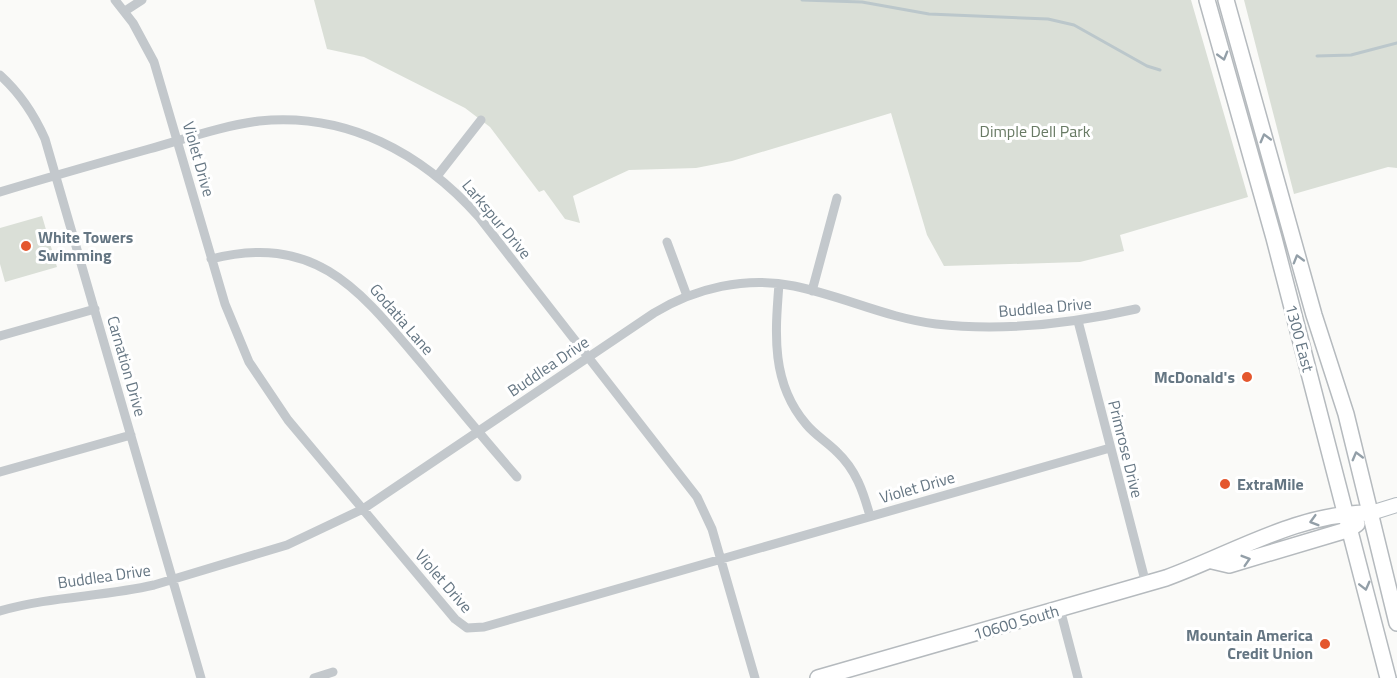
<svg xmlns="http://www.w3.org/2000/svg" width="1397" height="678" viewBox="0 0 1397 678" font-family="'Titillium Web',sans-serif">
<style>
.green{fill:#dadfd7}
.lines{fill:none;stroke-linecap:round;stroke-linejoin:round}
.stream{stroke:#bbc7cb;stroke-width:3}
.secondary-casing{stroke:#b3babf;stroke-width:16}
.primary-casing{stroke:#b5babe;stroke-width:18}
.street{stroke:#c3c8cc;stroke-width:9}
.secondary{stroke:#fff;stroke-width:14}
.primary{stroke:#fff;stroke-width:15}
.oneway{stroke:#939fa8}
.poi-dot{fill:#e4572e;stroke:#fff;stroke-width:2}
.labels{text-anchor:middle;stroke-width:6;stroke-linejoin:round;paint-order:stroke}
.park-label{font-size:16px;fill:#687a64;stroke:#fff}
.street-label{font-size:16px;fill:#657683;stroke:#fff}
.poi-label{font-size:16px;font-weight:bold;fill:#657683;stroke:#fff;text-anchor:start}
</style>
<rect width="100%" height="100%" fill="#fafaf8"/>
<path class="green" d="M314,0H1191L1248,197L1120,235L1124,251L1080,262L944,266L927,235L891,113L732,161L696,168L629,170L573,196L580,223L565,219L544,190L539,192L490,127L465,108L364,57L327,49Z
M1244,0H1397V168L1388,167L1294,194Z
M42,216L57,267L5,282L0,264V228Z"/>
<g class="lines">
<path class="stream" d="M802,0L862,2L929,14L1048,19L1074,25L1147,66L1160,70
M1317,56L1351,55L1397,43"/>
<g class="secondary-casing">
<path id="secondary" d="M1371,513L1397,505"/>
</g>
<g class="primary-casing">
<path id="primary" d="M1207,0L1274,238L1388,678
M1226,0L1314,315L1346,414L1397,623
M1212,561L1229,565L1350,529L1357,524
M818,678L1166,578C1232,554 1299,512 1371,513"/>
</g>
<path class="street" d="M115,0L133,23L154,62L225,304L249,362L288,420L455,619L467,628L484,627L1110,448
M125,11L142,0
M0,75C20,93 34,114 45,139L201,678
M438,175L481,120
M0,192C49,177 99,163 149,149C185,139 221,126 259,121C347,112 422,153 479,217L697,497L712,529L755,678
M667,242L687,296
M211,259C318,232 361,292 423,365C454,403 485,440 517,477
M779,284C775,334 771,383 806,424C815,435 827,442 837,452C856,470 863,491 870,516
M812,291L837,198
M1078,321L1146,584
M0,336L95,309
M0,472L131,435
M1060,609L1078,678
M0,611C51,596 103,597 154,585L287,545L363,509L654,313C695,288 746,276 794,286C843,296 887,318 936,324C1004,332 1070,324 1136,309
M314,678L333,672"/>
<use href="#secondary" class="secondary"/>
<use href="#primary" class="primary"/>
</g>
<defs><path id="oneway-chevron" d="M-2-3.5L2.5 0L-2 3.5" fill="none" stroke-width="1.6" stroke-linecap="round" stroke-linejoin="round" transform="scale(1.5)"/></defs>
<g class="oneway">
<use href="#oneway-chevron" transform="translate(1223 56) rotate(74)"/>
<use href="#oneway-chevron" transform="translate(1265 138) rotate(-105)"/>
<use href="#oneway-chevron" transform="translate(1298 259) rotate(-106)"/>
<use href="#oneway-chevron" transform="translate(1357 456) rotate(-105)"/>
<use href="#oneway-chevron" transform="translate(1314 521) rotate(164)"/>
<use href="#oneway-chevron" transform="translate(1246 560) rotate(-17)"/>
<use href="#oneway-chevron" transform="translate(1365 586) rotate(76)"/>
</g>
<g class="poi-dot">
<circle cx="26" cy="246" r="6"/>
<circle cx="1247" cy="377" r="6"/>
<circle cx="1225" cy="484" r="6"/>
<circle cx="1325" cy="644" r="6"/>
</g>
<g class="labels">
<g class="park-label">
<text x="1035" y="137">Dimple Dell Park</text>
</g>
<g class="street-label">
<text transform="translate(199 159) rotate(74)" y="6">Violet Drive</text>
<text transform="translate(497 219) rotate(50)" y="6">Larkspur Drive</text>
<text transform="translate(1045 307) rotate(-5)" y="6">Buddlea Drive</text>
<text transform="translate(402 319) rotate(49)" y="6">Godatia Lane</text>
<text transform="translate(1300 338) rotate(75)" y="6">1300 East</text>
<text transform="translate(127 366) rotate(74)" y="6">Carnation Drive</text>
<text transform="translate(548 366) rotate(-34)" y="6">Buddlea Drive</text>
<text transform="translate(1126 449) rotate(76)" y="6">Primrose Drive</text>
<text transform="translate(917 487) rotate(-16)" y="6">Violet Drive</text>
<text transform="translate(104 576) rotate(-8)" y="6">Buddlea Drive</text>
<text transform="translate(444 581) rotate(49)" y="6">Violet Drive</text>
<text transform="translate(1016 622) rotate(-16)" y="6">10600 South</text>
</g>
<g class="poi-label">
<text x="38" y="243">White Towers<tspan x="38" dy="18">Swimming</tspan></text>
<text x="1235" y="383" text-anchor="end">McDonald's</text>
<text x="1237" y="490">ExtraMile</text>
<text x="1313" y="641" text-anchor="end">Mountain America<tspan x="1313" dy="18">Credit Union</tspan></text>
</g>
</g>
</svg>
